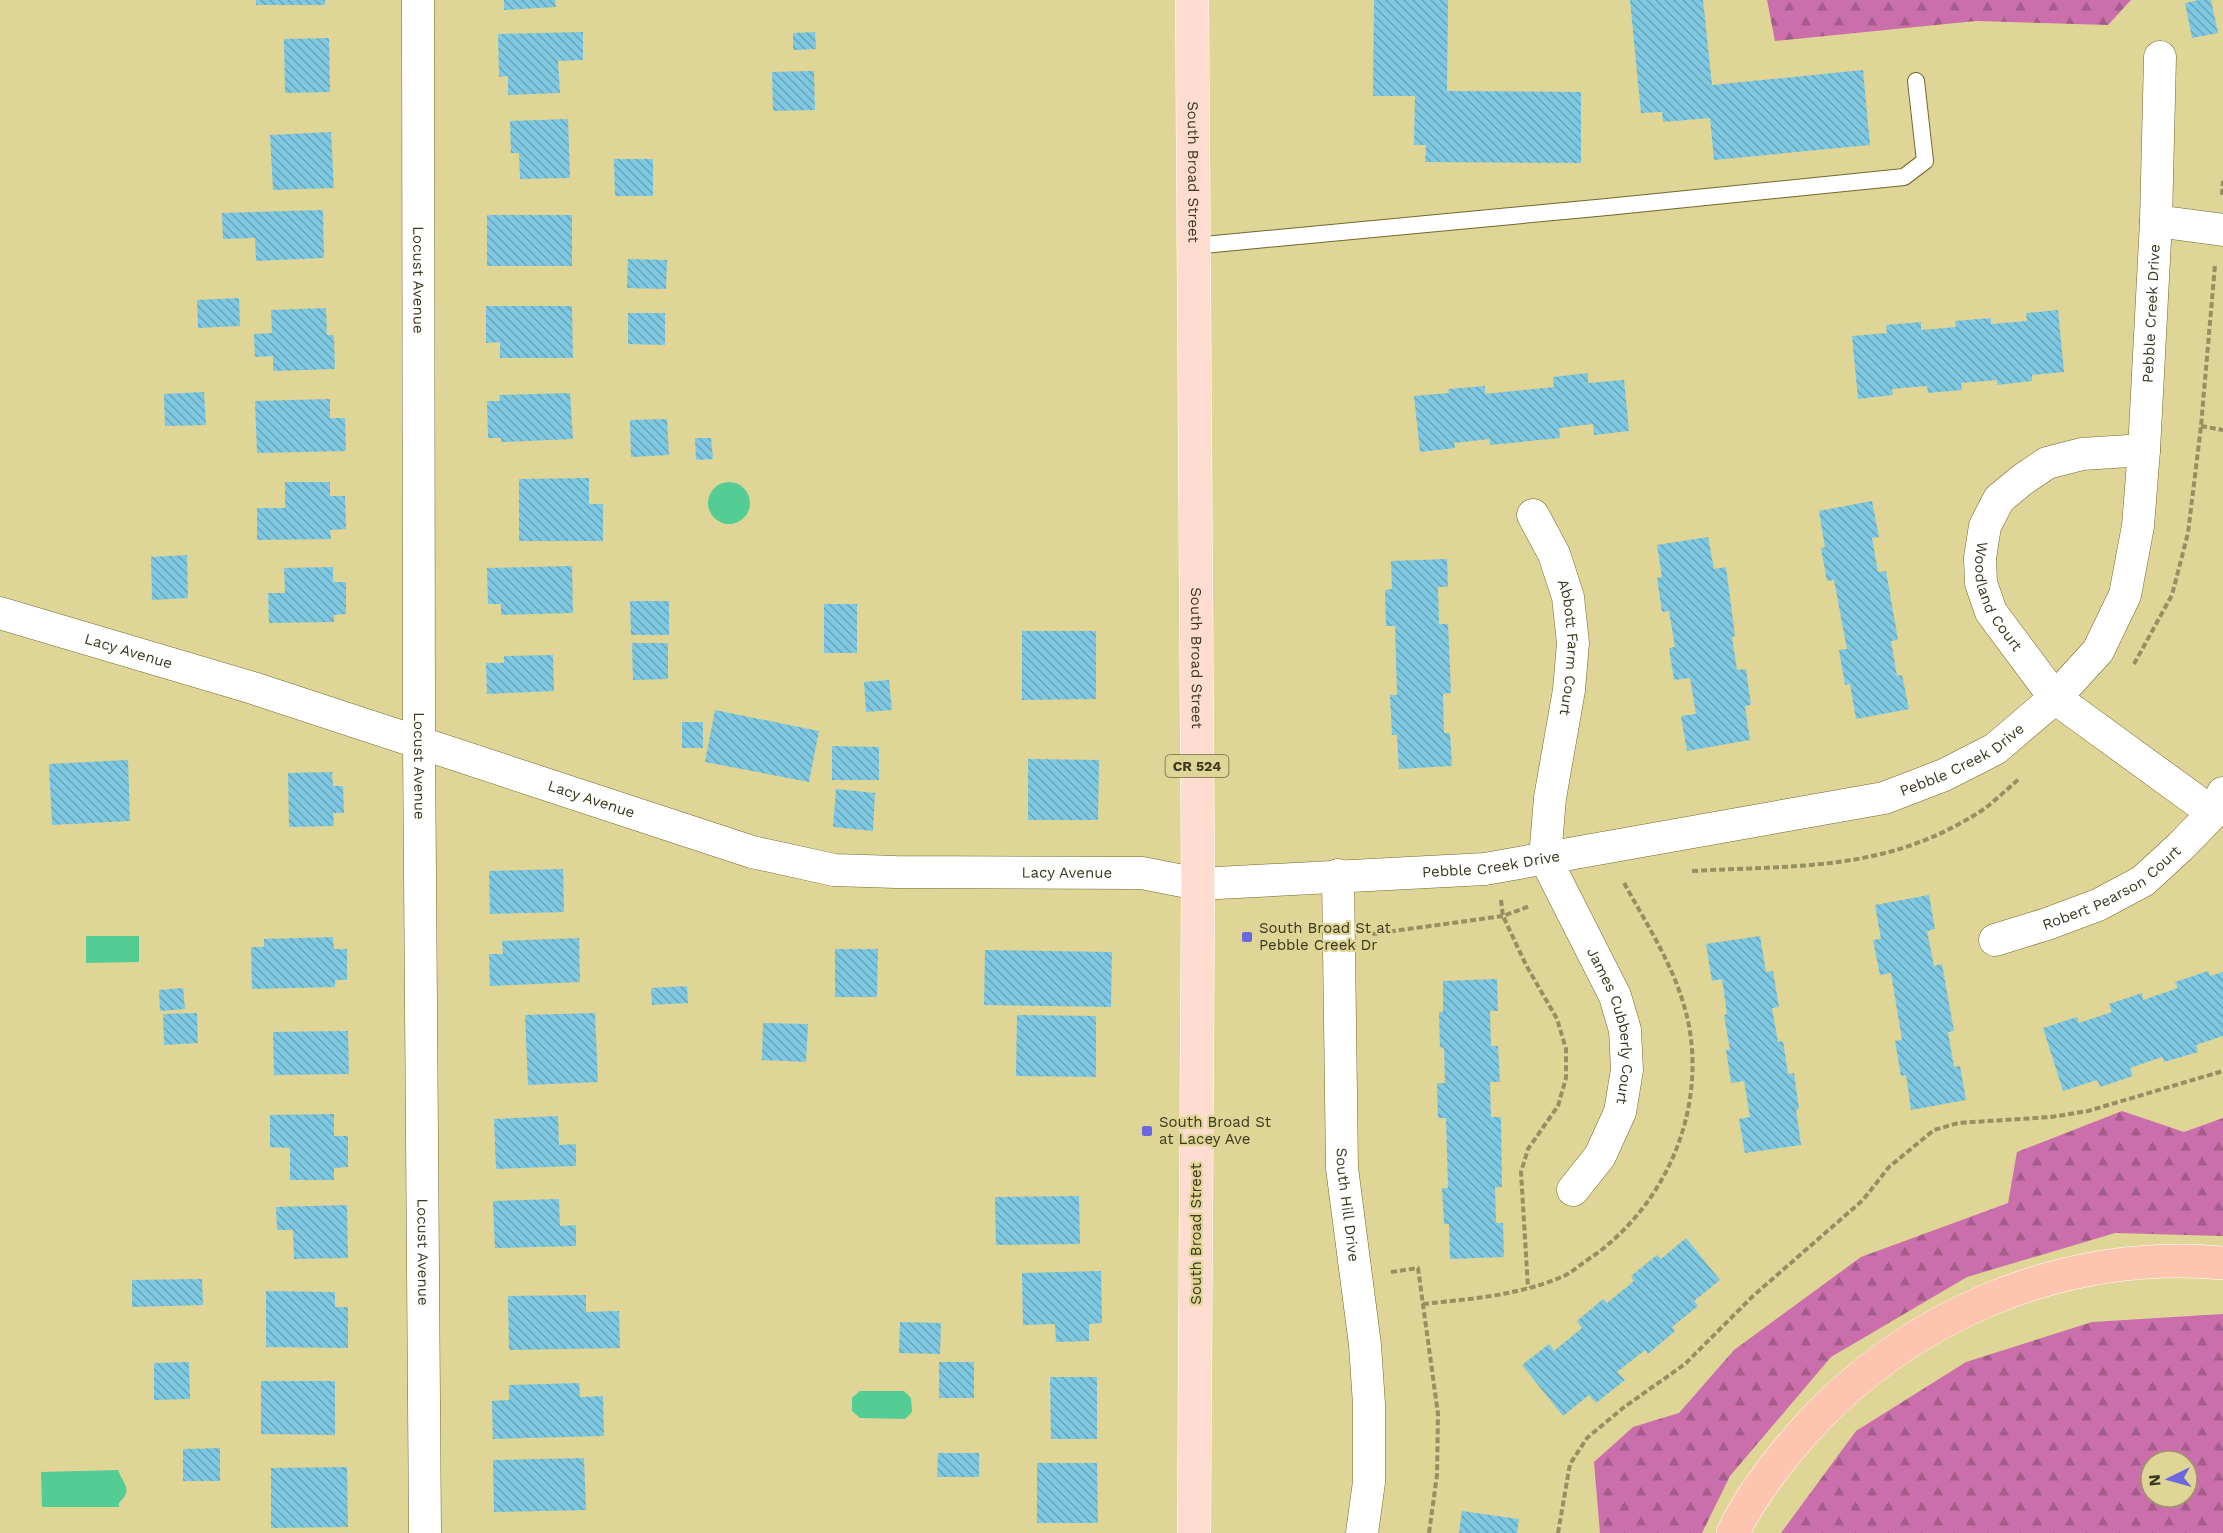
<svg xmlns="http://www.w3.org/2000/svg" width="2223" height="1533" viewBox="0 0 2223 1533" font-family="'Work Sans',sans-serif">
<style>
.forest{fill:url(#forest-firs);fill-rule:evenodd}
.water{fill:#54cd95}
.building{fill:url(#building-back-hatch)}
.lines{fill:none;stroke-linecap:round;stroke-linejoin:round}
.service-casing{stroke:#72682c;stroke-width:18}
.minor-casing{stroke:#72682c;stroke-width:33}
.primary-casing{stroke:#fff;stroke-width:34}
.motorway-casing{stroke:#fff;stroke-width:34}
.path{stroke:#968f61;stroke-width:4;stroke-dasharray:6 3;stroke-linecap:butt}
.service{stroke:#fff;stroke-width:16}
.minor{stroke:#fff;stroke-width:32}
.primary{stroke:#fedccf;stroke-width:33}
.motorway{stroke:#fdc4af;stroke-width:33}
.poi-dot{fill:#6b67e1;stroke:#ded596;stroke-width:2}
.labels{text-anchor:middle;stroke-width:4.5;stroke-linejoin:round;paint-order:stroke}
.shield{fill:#ded596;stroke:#6c6742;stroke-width:1.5}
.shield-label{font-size:14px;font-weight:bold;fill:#3b381e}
.street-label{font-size:15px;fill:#3b381e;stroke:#ded596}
.poi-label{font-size:15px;fill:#3b381e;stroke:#ded596;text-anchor:start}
</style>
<defs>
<pattern id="forest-firs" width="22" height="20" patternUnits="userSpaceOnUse" patternTransform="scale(1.5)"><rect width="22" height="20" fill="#ca6fac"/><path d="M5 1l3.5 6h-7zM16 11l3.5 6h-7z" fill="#a55c8b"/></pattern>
<pattern id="building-back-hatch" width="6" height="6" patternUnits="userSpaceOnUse" patternTransform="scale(1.5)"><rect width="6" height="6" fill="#7ec9e1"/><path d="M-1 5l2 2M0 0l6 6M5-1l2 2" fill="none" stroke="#68a4b6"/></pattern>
</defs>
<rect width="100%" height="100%" fill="#ded596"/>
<path class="forest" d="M1767,0H2131L2108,25L1976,21L1775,41Z
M2122,1111L2184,1132L2223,1118V1236L2115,1233L1967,1277L1831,1357L1730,1476L1702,1533H1600L1594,1462L1633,1427L1679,1413L1734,1350L1861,1257L2008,1203L2017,1152Z
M2223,1314V1533H1781L1856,1431L1966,1362L2092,1322ZM2151,1461H2187V1497H2151Z"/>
<path class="water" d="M708 503a21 21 0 1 1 42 0a21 21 0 1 1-42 0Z
M86,936H139V962L86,963Z
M860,1391H904L911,1398L912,1412L905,1419L860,1418L852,1411V1398Z
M118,1470C124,1485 133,1489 119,1503V1507H42L41,1472Z"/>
<path class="building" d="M256,0H325V5H256Z
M504,0H555L556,7L504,10Z
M1374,0H1448L1447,91L1581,92V163L1425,162L1426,145H1414L1415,96H1373Z
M1630,0H1703L1712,85L1863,70L1870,145L1714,160L1710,118L1663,122L1662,112L1641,113Z
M2199,0H2211L2218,33L2192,38L2185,3Z
M583,32V60L558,61L560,93L508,95V76L499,77L498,34Z
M815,32L816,49L793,50V33Z
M329,38L330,92L285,93L284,39Z
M814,71L815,110L773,111L772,72Z
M568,119L570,178L520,179L519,153H511L510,121Z
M331,132L334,188L273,190L270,135Z
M614,159H653V196H615Z
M323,210L324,258L256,261L255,238L223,239L222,213Z
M487,215H572V266H487Z
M628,259L667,260L666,289L627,288Z
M239,298L240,326L198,328L197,300Z
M486,306H572L573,358H500V342L486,343Z
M326,308L327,335H334L335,369L273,371V356L255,357L254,334L272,333L271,310Z
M2058,310L2064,372L2032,375V381L1997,385V380L1961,383L1962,390L1928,393L1927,386L1892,389L1893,395L1858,399L1852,336L1887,333L1886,325L1921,322V330L1956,327L1955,321L1991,318V324L2027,321L2026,313Z
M628,313H665V345L628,344Z
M1588,373V383L1624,380L1629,431L1594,435L1593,424L1559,428L1560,438L1490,445V439L1454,443L1455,448L1420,452L1414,396L1449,393L1448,389L1485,386V394L1554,387L1553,377Z
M204,392L206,425L165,426L164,394Z
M570,393L573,439L501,442V438H488L487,401H500L499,395Z
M330,399V418H345L346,451L257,453L255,401Z
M667,419L669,455L631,457L630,420Z
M695,438H711L713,459L696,460Z
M589,478V504H603V541H519V479Z
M285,482H330V496H345L346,529L330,530L331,539L257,540V508H285Z
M1872,501L1879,537L1872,538L1878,572L1886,571L1898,640L1891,641L1897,676L1902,675L1909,709L1856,719L1850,684L1845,685L1839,650L1847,649L1834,580L1827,581L1821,548L1825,547L1819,511Z
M1708,537L1714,569L1726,567L1735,636L1732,637L1737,670L1746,669L1751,705L1745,706L1750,740L1687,751L1681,716L1696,714L1690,678L1674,680L1669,648L1675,647L1669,611L1662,612L1657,578L1662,577L1657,545Z
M187,555L188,598L152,600L151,557Z
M1447,559L1448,587H1438L1439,624H1448L1451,693L1443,694L1444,733H1450L1452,766L1399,769L1397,735H1392L1390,695H1397L1395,626H1386L1385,590L1392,589L1391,561Z
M572,566L573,613L501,615V604H488L487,568Z
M333,567V582H346V614L334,615V622L269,623L268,593H285L284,568Z
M630,601H669V635H631Z
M824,604H857V653H824Z
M1022,631H1096V699L1022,700Z
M632,643H668V679L633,680Z
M553,655L554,691L487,694L486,663H504V656Z
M889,680L892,710L866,712L864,682Z
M715,710L819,731L809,782L705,762Z
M682,722H703V748H682Z
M832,746L879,747V780H832Z
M1028,759L1099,760L1098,820H1028Z
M128,760L130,821L52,825L49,764Z
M332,772L333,786H343L344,813H333L334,826L289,827L288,773Z
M836,789L875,793L873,831L833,827Z
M563,869L564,912L490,914L489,871Z
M1929,895L1935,929L1927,931L1934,966L1942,964L1954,1031L1948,1032L1954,1067L1960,1066L1966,1100L1911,1110L1906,1075L1901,1076L1895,1041L1902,1040L1891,973L1880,975L1873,940L1881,939L1875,905Z
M1760,936L1766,972L1773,971L1779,1007L1772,1008L1778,1042L1783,1041L1788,1074L1794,1073L1799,1109L1796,1110L1801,1145L1745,1153L1739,1119L1750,1117L1744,1081L1731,1083L1726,1050H1730L1724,1015L1727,1014L1722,979L1712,981L1706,944Z
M333,937L334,949H347V980H335V987L252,989L251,947H264V939Z
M579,938L580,982L490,986L489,954H503L502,941Z
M835,949H878L877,997H835Z
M985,950L1112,952L1111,1007L984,1005Z
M2208,971L2210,976L2223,972V1036L2196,1045L2198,1052L2164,1062L2162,1057L2130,1068L2133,1076L2100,1087L2097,1080L2063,1091L2043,1028L2077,1017L2079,1023L2112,1012L2109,1004L2142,993L2143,1000L2178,988L2175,982Z
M1497,979L1498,1011H1490L1491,1046H1498L1500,1082H1490L1491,1117H1501L1502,1187H1495L1496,1223H1503L1504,1257L1450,1259L1449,1224H1444L1442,1188H1448L1446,1118H1438L1437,1083H1445L1444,1048L1440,1047L1439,1012H1443V981Z
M687,986L688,1003L652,1005L651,988Z
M183,988L185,1009L160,1011L159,990Z
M197,1013L198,1043L164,1045L163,1014Z
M595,1013L598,1082L528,1085L525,1015Z
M1017,1015L1096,1016V1077L1016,1076Z
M763,1023L808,1024L806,1062L762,1060Z
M348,1031L349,1074L274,1075L273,1032Z
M334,1114V1136H348V1167L334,1168V1180H290V1148L270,1147V1115Z
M558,1116L559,1145L576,1144V1166L496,1169L494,1119Z
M1079,1196L1080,1244L996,1245L995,1197Z
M559,1199L560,1226L576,1225V1246L495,1248L493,1201Z
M347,1205L348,1258L294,1259L293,1230H277L276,1207Z
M1686,1238L1720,1280L1694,1301L1698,1306L1672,1327L1675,1331L1648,1354L1645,1350L1617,1372L1625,1380L1596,1403L1589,1395L1563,1416L1522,1365L1549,1344L1554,1351L1582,1328L1577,1321L1603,1299L1607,1303L1634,1281L1631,1276L1657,1255L1661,1259Z
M1101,1271L1102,1323L1089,1324V1341L1056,1342L1055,1324L1023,1325L1022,1273Z
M202,1279L203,1305L132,1307V1280Z
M266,1291L335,1292V1307H348V1348L266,1347Z
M586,1295V1312L619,1311L620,1348L509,1350L508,1296Z
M900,1322L941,1323L940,1354L899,1353Z
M189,1362L190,1399L154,1400V1363Z
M939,1362H974V1398H939Z
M1050,1377H1097V1439H1051Z
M261,1381H335V1435L261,1434Z
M579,1383L580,1397L603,1396L604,1436L493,1439L492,1401L509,1400V1385Z
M220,1448V1481H183V1449Z
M938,1453H979V1477H937Z
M584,1458L586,1510L494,1512L493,1460Z
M1037,1463H1097L1098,1523H1037Z
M347,1467L348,1527L271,1528V1468Z
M1462,1511L1519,1519L1517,1533H1459Z"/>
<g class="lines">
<g class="service-casing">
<path id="service" d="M1193,246L1607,207L1904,177L1925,161L1916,81"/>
</g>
<g class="minor-casing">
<g id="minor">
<path id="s1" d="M418,0L419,743L425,1533"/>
<path d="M2156,221L2223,230"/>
<path id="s2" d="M2144,450L2082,454L2047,463L2022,480L1999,499L1985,526L1980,558L1981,583L1991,612L2055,698L2213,813"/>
<path id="s3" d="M1533,515L1554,554L1568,597L1573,643L1569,690L1550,798L1545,858L1615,996L1625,1030L1627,1070L1620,1112L1600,1156L1573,1190"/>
<path id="s4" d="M0,613L253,688L752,852L834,870L896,872L1142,873L1198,884L1485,869L1884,798L1944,775L1995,749L2055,698L2098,651L2125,595L2138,526L2144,450L2156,221L2160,57"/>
<path id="s5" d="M1338,875L1342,1168L1365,1345L1369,1404V1482L1362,1533"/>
<path id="s6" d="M1995,940L2047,924L2098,905L2143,881L2181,846L2213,813L2223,793"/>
</g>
</g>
<g class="primary-casing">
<g id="primary">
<path id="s7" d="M1192,0L1198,884L1194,1533"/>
</g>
</g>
<g class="motorway-casing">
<path id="motorway" d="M1733,1533C1749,1498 1775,1465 1800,1436C1906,1315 2062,1249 2223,1263"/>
</g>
<path class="path" d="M2222,195L2223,181
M2201,426L2223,430
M2134,664L2172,595L2188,533L2201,426L2215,265
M1692,871C1799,865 1889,872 1984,809C1996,800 2007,789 2019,779
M1501,900L1503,916L1526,965L1557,1019L1566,1049V1078L1558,1106L1528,1149L1521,1172L1528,1288
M1372,934L1503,916L1530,906
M1391,1272L1418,1268L1438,1414L1437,1475L1429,1533
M1423,1304C1471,1299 1522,1295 1566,1275C1575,1270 1583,1262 1592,1257C1665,1205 1705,1114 1689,1026C1679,973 1648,927 1623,881
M1558,1533L1570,1464L1587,1438L1623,1408L1685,1364L1753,1296L1863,1200L1889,1167L1934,1130L1958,1123L2051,1117L2088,1111L2223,1071"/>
<use href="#service" class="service"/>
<use href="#minor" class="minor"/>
<use href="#primary" class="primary"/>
<use href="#motorway" class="motorway"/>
</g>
<g class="poi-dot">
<rect x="1241" y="931" width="12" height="12" rx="3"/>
<rect x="1141" y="1125" width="12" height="12" rx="3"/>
</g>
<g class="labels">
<rect class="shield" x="1165.5" y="755" width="63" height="22" rx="4.5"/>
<g class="shield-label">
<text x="1197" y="771">CR 524</text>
</g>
<g class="street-label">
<text dy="5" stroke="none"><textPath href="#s7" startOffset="172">South Broad Street</textPath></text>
<text dy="5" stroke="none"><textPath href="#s1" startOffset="280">Locust Avenue</textPath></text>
<text dy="5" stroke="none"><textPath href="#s4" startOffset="2540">Pebble Creek Drive</textPath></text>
<text dy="5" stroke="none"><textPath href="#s2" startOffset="264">Woodland Court</textPath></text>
<text dy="5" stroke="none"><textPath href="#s3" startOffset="140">Abbott Farm Court</textPath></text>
<text dy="5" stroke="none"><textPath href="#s4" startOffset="134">Lacy Avenue</textPath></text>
<text dy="5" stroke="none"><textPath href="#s7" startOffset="658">South Broad Street</textPath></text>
<text dy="5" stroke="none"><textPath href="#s4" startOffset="2018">Pebble Creek Drive</textPath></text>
<text dy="5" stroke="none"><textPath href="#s1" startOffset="766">Locust Avenue</textPath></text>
<text dy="5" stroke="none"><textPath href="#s4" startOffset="620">Lacy Avenue</textPath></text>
<text dy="5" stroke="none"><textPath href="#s4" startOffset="1532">Pebble Creek Drive</textPath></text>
<text dy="5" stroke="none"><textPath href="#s4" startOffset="1106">Lacy Avenue</textPath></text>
<text dy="5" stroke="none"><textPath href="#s6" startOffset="129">Robert Pearson Court</textPath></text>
<text dy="5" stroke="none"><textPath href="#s3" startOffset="536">James Cubberly Court</textPath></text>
<text dy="5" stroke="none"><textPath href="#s5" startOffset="330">South Hill Drive</textPath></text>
<text transform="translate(1196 1234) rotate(-90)" y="5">South Broad Street</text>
<text dy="5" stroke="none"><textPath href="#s1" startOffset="1252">Locust Avenue</textPath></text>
</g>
<g class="poi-label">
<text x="1259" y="933">South Broad St at<tspan x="1259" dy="17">Pebble Creek Dr</tspan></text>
<text x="1159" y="1127">South Broad St<tspan x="1159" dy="17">at Lacey Ave</tspan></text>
</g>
</g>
<g transform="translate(2169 1479) rotate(265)"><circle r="28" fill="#ded596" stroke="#9d9666" stroke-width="1.5"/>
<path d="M0-4.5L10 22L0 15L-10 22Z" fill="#6b67e1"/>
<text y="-9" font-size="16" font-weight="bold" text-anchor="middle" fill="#3b381e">N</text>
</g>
</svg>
